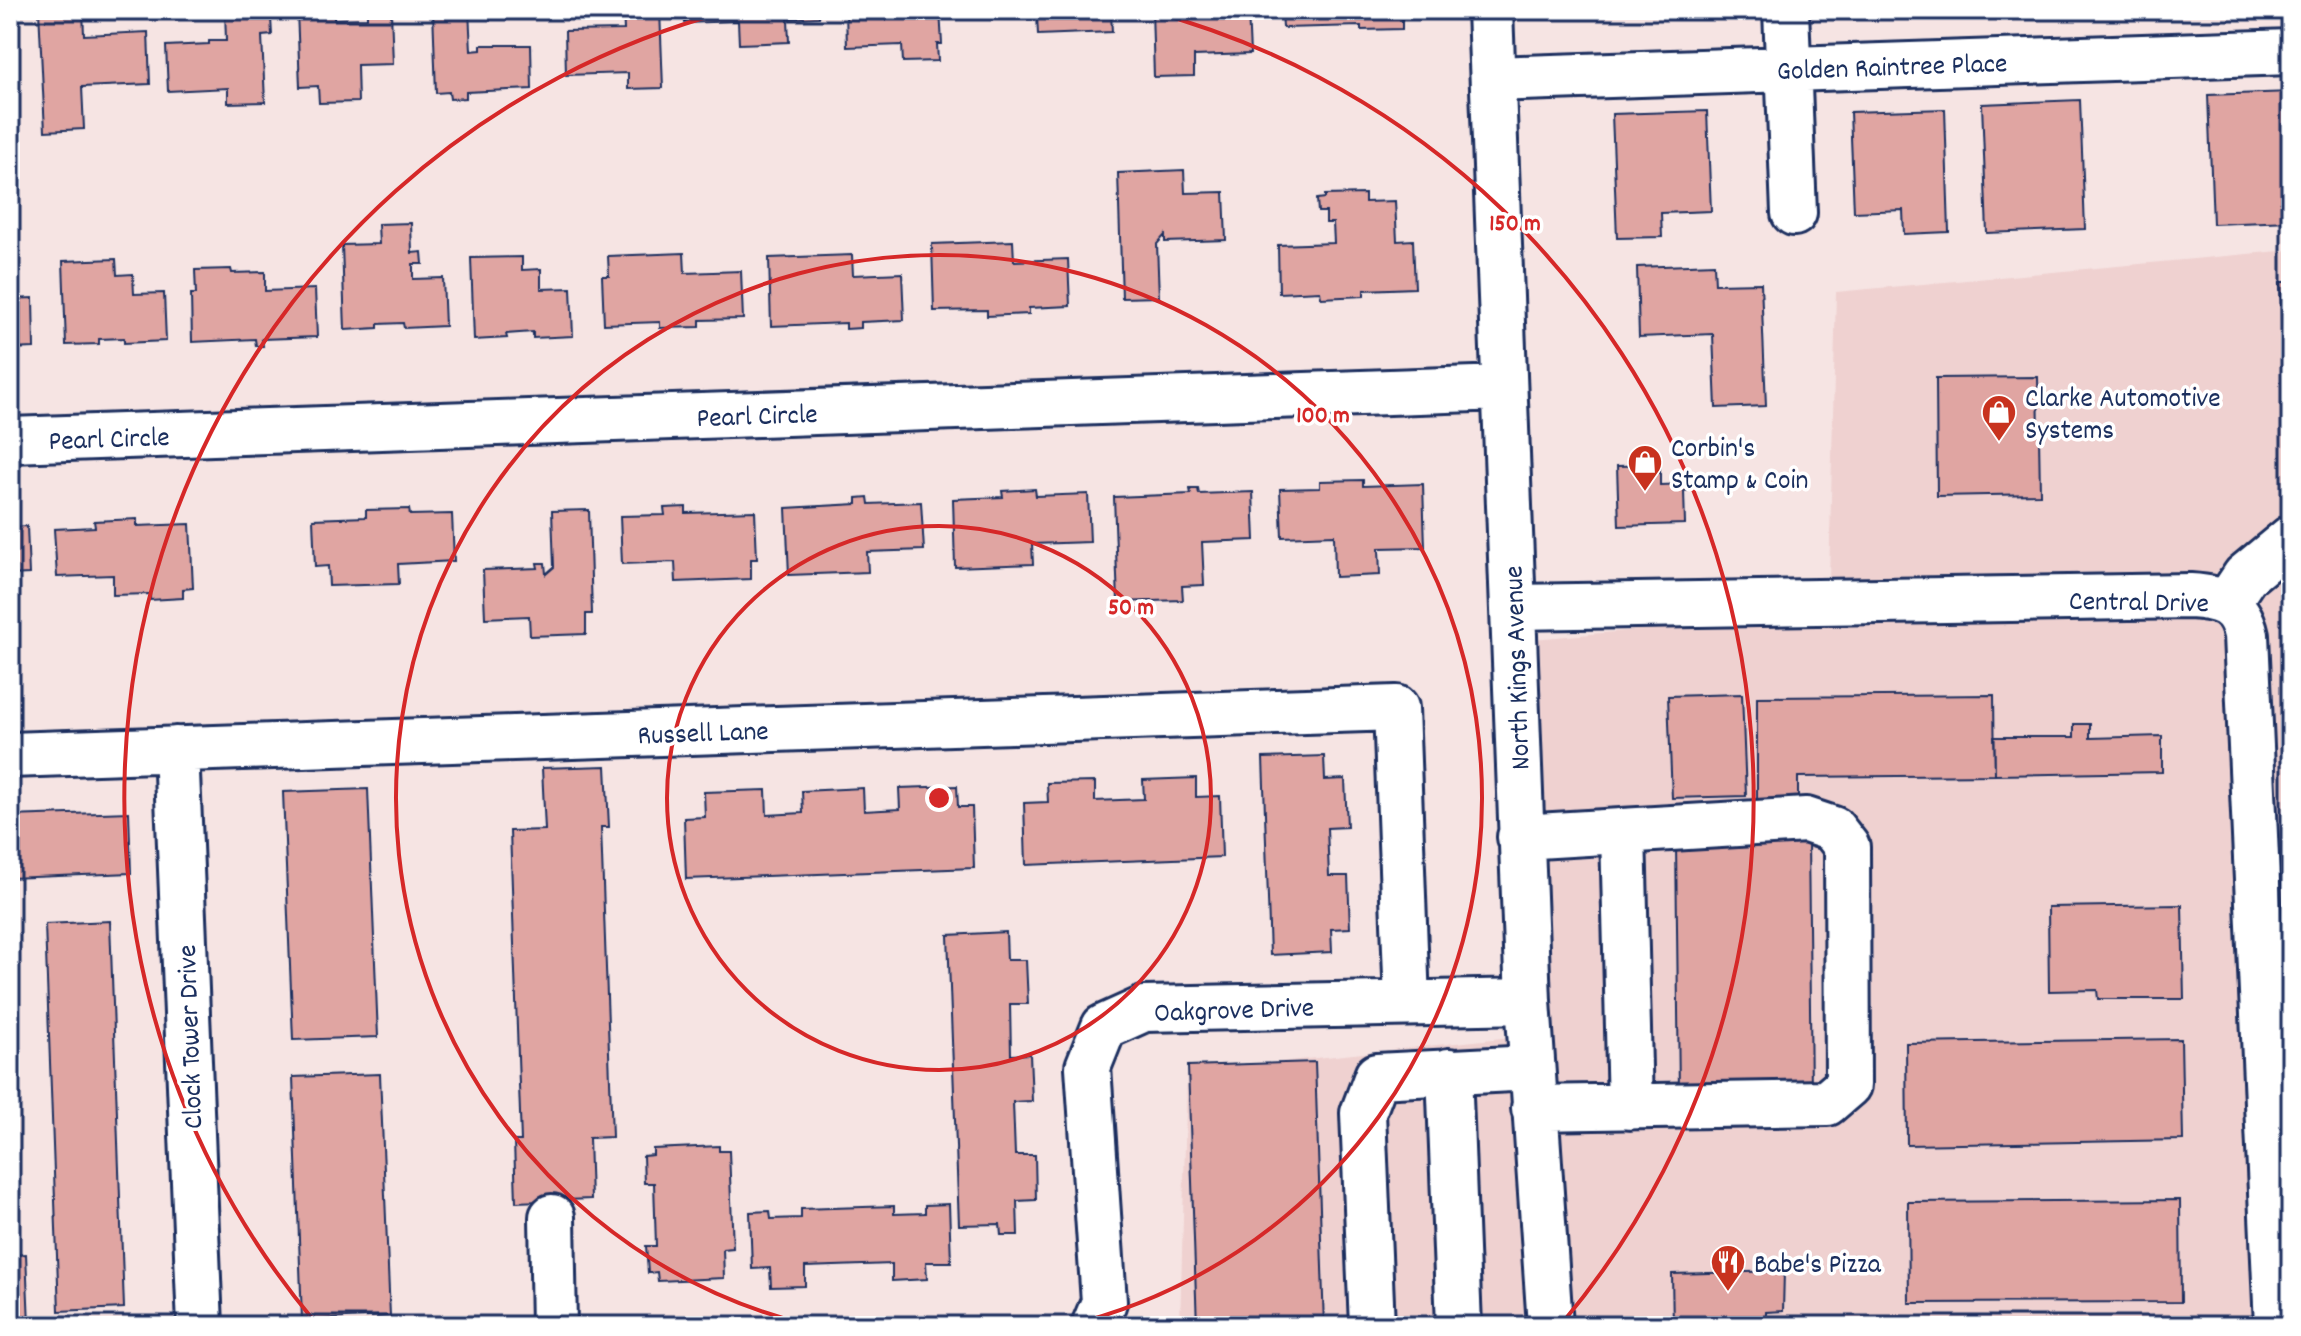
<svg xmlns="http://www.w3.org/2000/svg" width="2301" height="1336" viewBox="0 0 2301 1336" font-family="Dekko,sans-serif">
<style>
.built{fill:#efd1d0}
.building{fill:#e0a5a2;stroke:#1b2f5e;stroke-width:2}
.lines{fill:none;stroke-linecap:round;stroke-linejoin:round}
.minor-casing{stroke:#1b2f5e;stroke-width:50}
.minor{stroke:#fff;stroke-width:44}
.ring{fill:none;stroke:#d62828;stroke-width:4}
.labels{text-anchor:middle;stroke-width:7;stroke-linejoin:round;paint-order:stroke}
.street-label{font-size:28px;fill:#1b2f5e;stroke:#fff}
.poi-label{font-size:28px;fill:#1b2f5e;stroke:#fff;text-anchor:start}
.centre{fill:#d62828;stroke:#fff;stroke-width:4}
.ring-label{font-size:24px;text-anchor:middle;font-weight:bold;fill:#d62828;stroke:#fff;stroke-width:7;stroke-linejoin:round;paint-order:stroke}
</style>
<rect width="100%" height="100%" fill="#f6e4e3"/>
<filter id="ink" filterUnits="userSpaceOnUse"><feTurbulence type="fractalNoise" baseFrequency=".0125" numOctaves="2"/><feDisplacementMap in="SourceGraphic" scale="16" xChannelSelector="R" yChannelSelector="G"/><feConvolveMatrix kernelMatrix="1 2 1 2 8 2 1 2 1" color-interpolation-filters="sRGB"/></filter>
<g filter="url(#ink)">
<path class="built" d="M2291,250V1214L2259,613L1829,581L1836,292Z
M2190,617L2217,621L2226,632L2258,1326H1569L1550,1067L1533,639L1683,626Z
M1511,1037L1531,1326H1180L1187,1072Z"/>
<path class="building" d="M10,10H14L17,73H10Z
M39,10H83L84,35L148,32L150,84L82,87L84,129L45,131Z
M225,10H261V19L271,18L272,35L262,36L265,102L228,103V88L168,91L166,46L209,44V41H226Z
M297,10H334V19L367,18V12L391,11L393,64L357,65L358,102L319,103L318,86L300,87Z
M433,10H469L471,51L481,50V45H531L532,89L466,92V98L450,99L449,92L436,93Z
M623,10H660L663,88L628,89V73L566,75L565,31L624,30Z
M685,10H819V17L788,19L789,42L739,44L738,21L685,23Z
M846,10H940L942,44H937L938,61L903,62L902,45L847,47Z
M980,10H1116V12L1111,13L1112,32L1038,35L1037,15L980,17Z
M1152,10H1188V13H1198V11L1248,10L1250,54L1194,56V76L1154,77Z
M1282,10H1402V29L1361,30V26L1283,28Z
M2291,92V221L2213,224L2208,95Z
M2080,100L2085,229L1987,233L1982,104Z
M1945,109L1949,232L1904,234L1903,210L1854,212L1850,112Z
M1707,111L1711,211L1661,213L1662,237L1617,238L1612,114Z
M1184,170L1185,193L1224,192L1226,240L1165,242V235L1157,244L1159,297L1122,298L1118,173Z
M1365,194V202L1395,201L1397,241L1413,240L1415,288L1364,290V296L1321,298L1320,291L1279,293L1278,245L1334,243L1333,223H1326V212H1318L1317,199L1325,198V195Z
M411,223L412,253L422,252L423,264H413V279L443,278L445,326L404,328L403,323L378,324V328L345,330L342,245L379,244L378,224Z
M1013,241L1014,261L1068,259L1070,306L1029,308V314L987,316V310L934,311L932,244Z
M684,253L685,273L741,271L743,319L700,320V327L660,328V322L604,324L602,276H609L608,256Z
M852,255L853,275L902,273L904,320L861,322V328L846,329V323L771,326L769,258Z
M522,257V270L541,269V289L571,288L573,336L533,338V332L506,334L507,338L474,340L471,258Z
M116,259L117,275L133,274L134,294L164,293L166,341L124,343V338L99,339V344L66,345L63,261Z
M1714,264L1715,284L1761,283L1766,406L1716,408L1713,334L1639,337L1637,267Z
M231,269L232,273L265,272V291L315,289L317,337L262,339L263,346H256L255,339L192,342L191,294H196L195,270Z
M2280,282H2291V324L2282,325Z
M33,298L34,348L10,349V299Z
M2038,377L2040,494L1937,496L1936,378Z
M1660,465V485L1690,484V490L1684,491L1685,524L1619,526L1617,466Z
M1363,480V486L1423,484L1425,547L1379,548L1380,575L1335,577L1334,535L1282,537L1280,489L1320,488V481Z
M1035,489L1036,496L1088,494L1090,542L1032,544L1033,564L955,567L953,499L1003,497L1002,491Z
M1190,489H1198L1199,494L1253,492L1255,540L1202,542L1204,585L1182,586L1183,600L1118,602L1114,497L1191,494Z
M868,497L869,504L921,502L924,550L867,552L868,572L789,575L786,508L857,504V498Z
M686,507V513L755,511L757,559H751V579L676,582L675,562L622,564L620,516L665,515L664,508Z
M409,509L410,515L452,514L454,561L398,564L399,584L329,586L328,566L315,567L313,519L366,517V510Z
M589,510L592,614H586V634L530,636L529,616L485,618L483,570L538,568L537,563H545L546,574L554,567L552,511Z
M137,519V526L190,524L193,588L183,589V598L150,600V594L113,595V575L57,577L54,529L95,527L94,521Z
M27,526L29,574L10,575V527Z
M1742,694L1746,796L1672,798L1668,696Z
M1994,695L1995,775L1798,777V813H1757V697Z
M2074,724H2090V738L2162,736V772L1995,775L1994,737H2074Z
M1324,756L1325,780L1345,779L1347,827L1327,828L1329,876H1348L1350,928L1331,929L1332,952L1270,955L1263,758Z
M606,766L609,827H601L612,1137L589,1138L591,1199L516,1202L514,1141H521L510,831L545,830L542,768Z
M1196,778V797L1220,796L1222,857L1026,865L1024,803L1048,802L1047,783L1095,782V801L1144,799L1143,780Z
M957,786L958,807H972L974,868L686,879L684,818L705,817L704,792L766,790L767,815L803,813L802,791L863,788L864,811L900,809L899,788Z
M368,789L378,1037L293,1040L283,792Z
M129,812L131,873L10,878V816Z
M1808,842L1811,1091L1679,1092L1676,844Z
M2182,905L2184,999H2098L2097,990L2049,991L2048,907Z
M110,921L124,1308L59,1311L45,924Z
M1006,932L1007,960H1026L1028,1004H1010L1011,1055L1030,1054L1032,1101L1013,1102L1015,1155H1035L1036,1200L1017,1201L1018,1235H1001L1000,1224L959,1225L948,935Z
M2181,1039L2183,1140L1907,1145L1906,1043Z
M1315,1062L1324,1326H1197L1188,1066Z
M380,1074L390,1316L302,1320L293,1077Z
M719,1146V1151H729L733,1248L723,1249L724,1278L658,1281L657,1272L648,1273L646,1246H656L654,1183H644L643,1156L653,1155V1149Z
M2180,1200L2181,1302L1909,1303L1908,1202Z
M949,1204L951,1262H926L927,1279L892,1281V1264L805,1267V1286L771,1287L770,1268L752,1269L750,1212L770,1211L771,1219L801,1218V1209L894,1206V1214L925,1213V1205Z
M26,1254L29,1324L10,1325V1255Z
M1784,1271L1783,1311L1766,1312V1326H1673L1672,1274Z"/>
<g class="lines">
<g class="minor-casing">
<path id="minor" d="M1490,10L1528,1001L1550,1326
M1786,10L1794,213
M1493,79L2291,52
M10,440L1504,388
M2227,603L2245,576L2291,538
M1513,607L2190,596C2221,598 2239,603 2246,635L2277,1326
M176,749L200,1326
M10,755L1396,708L1407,1003
M1623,832L1630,1107
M1520,837L1806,820L1833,829L1847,847L1848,1085L1827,1103L1534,1108
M1449,1071L1459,1326
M552,1217L554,1326
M1094,1326L1104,1302L1088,1067L1104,1027L1144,1009L1528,1001
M1372,1326L1363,1113L1377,1076L1531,1068"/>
</g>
<use href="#minor" class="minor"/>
</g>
</g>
<g class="ring">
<circle cx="939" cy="798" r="272"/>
<path d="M812 1326A543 543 0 1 1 1066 1326"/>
<path d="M315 1322A815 815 0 0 1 728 11M1150 11A815 815 0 0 1 1563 1322"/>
</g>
<defs>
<g id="shop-pin" transform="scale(1.8)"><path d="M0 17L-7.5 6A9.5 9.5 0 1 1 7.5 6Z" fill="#c8321e" stroke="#fff"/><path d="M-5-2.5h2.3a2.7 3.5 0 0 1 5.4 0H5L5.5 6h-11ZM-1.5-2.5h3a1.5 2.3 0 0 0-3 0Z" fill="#fff"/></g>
<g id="restaurant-pin" transform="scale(1.8)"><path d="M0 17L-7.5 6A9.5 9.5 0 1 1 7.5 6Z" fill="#c8321e" stroke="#fff"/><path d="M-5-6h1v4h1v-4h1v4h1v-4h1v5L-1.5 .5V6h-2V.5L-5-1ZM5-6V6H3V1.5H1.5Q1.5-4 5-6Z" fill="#fff"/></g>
</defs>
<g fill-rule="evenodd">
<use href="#shop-pin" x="1999" y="412"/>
<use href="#shop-pin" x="1645" y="462"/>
<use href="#restaurant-pin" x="1728" y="1262"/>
</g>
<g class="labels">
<g class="street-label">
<text transform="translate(1892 65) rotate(-2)" y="10">Golden Raintree Place</text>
<text transform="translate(757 414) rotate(-2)" y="10">Pearl Circle</text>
<text transform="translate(109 437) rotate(-2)" y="10">Pearl Circle</text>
<text transform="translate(2139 600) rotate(1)" y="10">Central Drive</text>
<text transform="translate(1515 668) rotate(-92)" y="10">North Kings Avenue</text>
<text transform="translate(703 731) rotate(-2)" y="10">Russell Lane</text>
<text transform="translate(1234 1008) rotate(-2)" y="10">Oakgrove Drive</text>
<text transform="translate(188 1037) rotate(-92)" y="10">Clock Tower Drive</text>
</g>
<g class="poi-label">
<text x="2025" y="406">Clarke Automotive<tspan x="2025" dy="32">Systems</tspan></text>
<text x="1671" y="456">Corbin's<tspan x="1671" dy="32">Stamp &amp; Coin</tspan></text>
<text x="1754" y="1272">Babe's Pizza</text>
</g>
</g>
<circle cx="939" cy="798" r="12" class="centre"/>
<g class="ring-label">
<text x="1515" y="230">150 m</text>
<text x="1323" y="422">100 m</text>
<text x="1131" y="614">50 m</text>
</g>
<rect width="2301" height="1336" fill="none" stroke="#fff" stroke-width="40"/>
<rect x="20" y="20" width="2261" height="1296" fill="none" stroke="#1b2f5e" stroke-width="3" filter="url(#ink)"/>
</svg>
